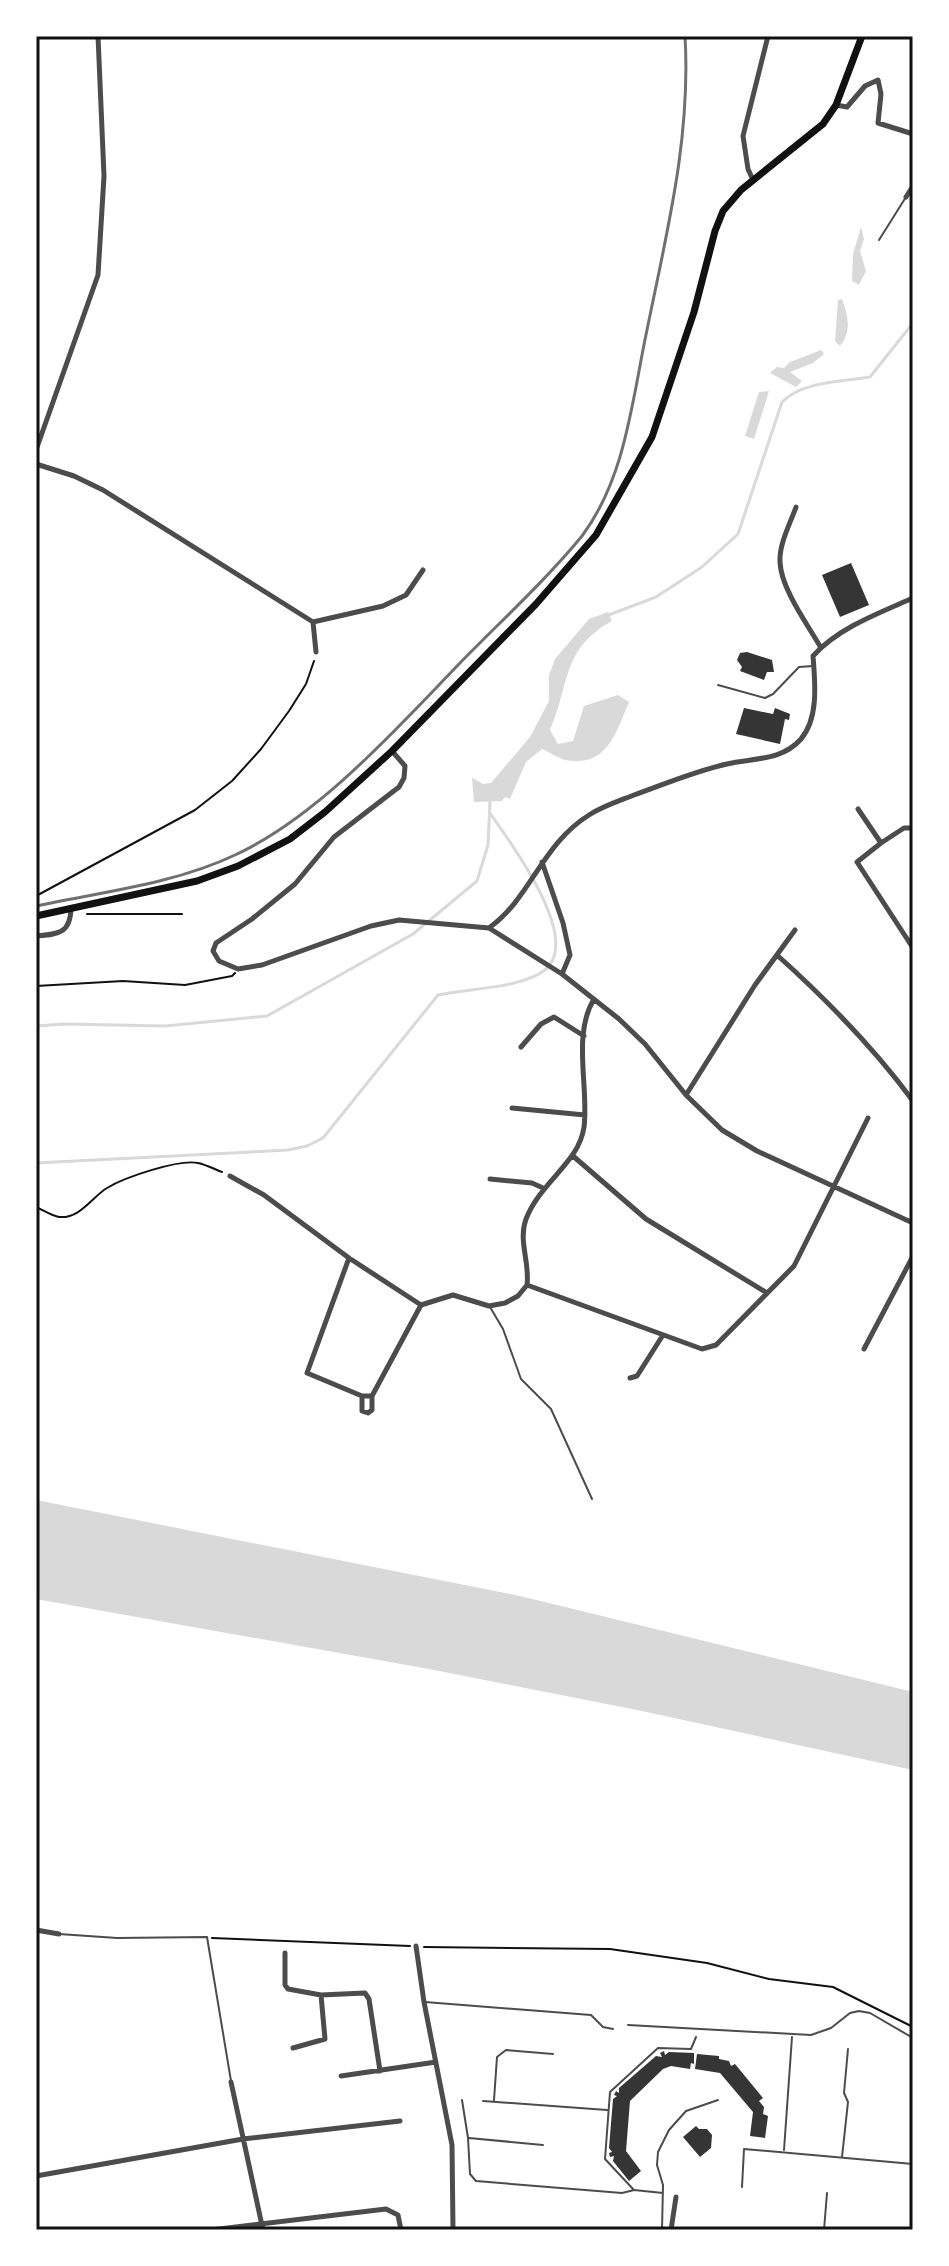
<svg xmlns="http://www.w3.org/2000/svg" width="949" height="2266" viewBox="0 0 949 2266" font-family="'Roboto Serif',serif">
<style>
.water{fill:#d9d9d9}
.lines{fill:none;stroke-linecap:round;stroke-linejoin:round}
.stream{stroke:#d9d9d9;stroke-width:3}
.building{fill:#353535}
.path{stroke:#111;stroke-width:2}
.service{stroke:#4c4c4c;stroke-width:2}
.minor{stroke:#4c4c4c;stroke-width:5}
.secondary{stroke:#111;stroke-width:7}
.rail{stroke:#707070;stroke-width:3}
.neatline{fill:none;stroke:#111;stroke-width:3}
</style>
<rect width="100%" height="100%" fill="#fff"/>
<path class="water" d="M861,227L864,239L860,251L866,271L859,285L852,281L853,254Z
M842,299C848,316 852,331 840,346L835,341L838,300Z
M821,350L824,354L813,363L790,372L802,381L796,387L770,373L777,367L784,368L790,362Z
M769,391L754,439L745,436L759,392Z
M608,612L612,621C561,649 570,685 550,730L558,744L573,741L584,706L618,695L629,702C616,732 608,768 565,760C558,758 549,752 542,749L526,762L510,799L505,797L502,801L474,802L472,778L483,784L491,783L530,737L549,701V675L555,659L589,619Z
M36,1500L520,1596L913,1692V1770L642,1711L429,1669L36,1599Z"/>
<g class="lines">
<path class="stream" d="M606,616L656,597L702,567L738,534L782,402C803,381 841,382 870,377L913,323
M36,1026L64,1024L165,1026L267,1016L413,934L477,881L488,845L490,801
M36,1163L288,1150L307,1146L323,1138L438,995C468,988 520,989 545,970C583,939 510,842 490,813"/>
</g>
<path class="building" d="M851,563L869,605L840,617L822,575Z
M747,652L772,660L774,672H767L764,680L740,671L742,667L737,660L740,653Z
M744,708L773,714L775,708L790,714L789,720L785,719L780,744L736,734Z
M664,2051L665,2055L669,2052L694,2053V2064L691,2063L690,2069L671,2066L663,2069L630,2101L626,2151L641,2171L629,2181L613,2161L614,2156L610,2157L609,2153L612,2152L609,2148L613,2099L617,2096L614,2095L616,2091L619,2093V2088L656,2056L662,2057L660,2053Z
M697,2054L719,2056V2059L729,2061L731,2066L735,2064L763,2098L759,2101L764,2107L763,2114L768,2116L765,2138L750,2136L753,2112L720,2073L695,2069Z
M696,2126L699,2129H707L712,2135L711,2148L700,2157L683,2137Z"/>
<g class="lines">
<path class="path" d="M36,896L195,810L232,781L261,749L289,711L306,684L314,661
M87,914H182
M36,986L123,981L185,985L232,976L235,973
M36,1207C43,1210 52,1216 59,1217C80,1219 92,1197 107,1188C125,1177 179,1159 198,1163C207,1165 214,1169 222,1172
M212,1938L410,1946
M424,1947L610,1949L707,1963L769,1979L833,1987L913,2027"/>
<path class="service" d="M879,240L906,197
M718,685L765,698L773,694L799,667L813,666
M490,1307L503,1329L521,1379L551,1409L592,1499
M59,1934L117,1938L207,1937L231,2081
M425,2002L591,2015L603,2027L613,2029
M628,2025L811,2035L831,2028L850,2013L859,2011L870,2013L913,2038
M462,2100L468,2138L470,2174L476,2181L622,2193L634,2190L663,2193
M494,2100L497,2057L506,2050L553,2054
M483,2101L607,2110
M469,2138L543,2145
M784,2150L792,2037
M842,2157L848,2102L844,2093L848,2049
M742,2187L744,2149L913,2164
M633,2189L605,2159L610,2092L658,2048L691,2049L696,2037
M662,2230L663,2185L657,2165L658,2152L669,2130L686,2111L718,2100
M824,2230L827,2193"/>
<path class="minor" d="M836,105L847,107L865,86L878,80L881,94L878,123L913,134
M753,180L748,169L743,136L768,36
M906,197L913,186
M36,450L98,275L104,176L98,36
M36,464L74,476L103,490L313,622
M796,507C790,524 779,544 780,562C781,589 808,625 821,648
M313,622L383,606L406,595L423,570
M313,622L316,652
M392,751L405,766L404,778L399,787L334,837L295,884L252,919L216,943L213,951L219,961L238,969L262,965L371,926L399,920L489,928L562,974L619,1019L645,1044L686,1095L722,1130L757,1151L913,1223
M858,809L881,843L857,862L913,948
M881,843L904,828H913
M542,862L563,923L570,955L562,974
M489,928C531,898 541,845 589,815C603,806 619,801 634,795C665,784 695,771 727,764C752,758 782,761 801,739C819,718 815,682 813,656C838,628 879,613 913,598
M36,936C58,934 70,934 71,909
M777,955C826,999 874,1048 913,1101
M521,1047L541,1024L554,1017L584,1036
M686,1095L755,985L795,930
M512,1108L585,1115
M573,1156L646,1219L767,1293
M230,1176L264,1195L349,1258L421,1305L453,1295L489,1306L505,1303L518,1296L527,1285C530,1262 518,1241 526,1219C541,1181 579,1163 584,1127C589,1087 572,1035 594,999
M490,1179L532,1183L543,1188
M349,1258L307,1373L362,1396H372L421,1305
M527,1285L702,1349L716,1345L794,1266L868,1118
M864,1349L913,1256
M630,1378L637,1376L663,1335
M362,1396V1411L368,1413L372,1410V1396
M36,1930L59,1934
M416,1946L424,2002L452,2145L453,2230
M285,1953V1985L288,1989L321,1995
M293,2048L325,2039L321,1995L365,1993L369,1999L380,2071
M341,2076L436,2062
M231,2082L263,2230
M36,2176L243,2139L400,2121
M211,2230L386,2209L398,2215L401,2230
M671,2230L676,2197"/>
<path class="secondary" d="M36,916L197,881L238,866L290,839L325,812L392,751L536,604L596,535L652,437L694,312L715,231L723,211L741,190L823,124L836,105L862,36"/>
<path class="rail" d="M36,906C102,892 174,884 235,855C319,816 396,729 460,663C501,621 545,581 582,536C626,477 632,400 647,330C667,231 691,138 685,36"/>
</g>
<rect width="949" height="2266" fill="none" stroke="#ffffff" stroke-width="76"/>
<rect x="38" y="38" width="873" height="2190" class="neatline"/>
</svg>
